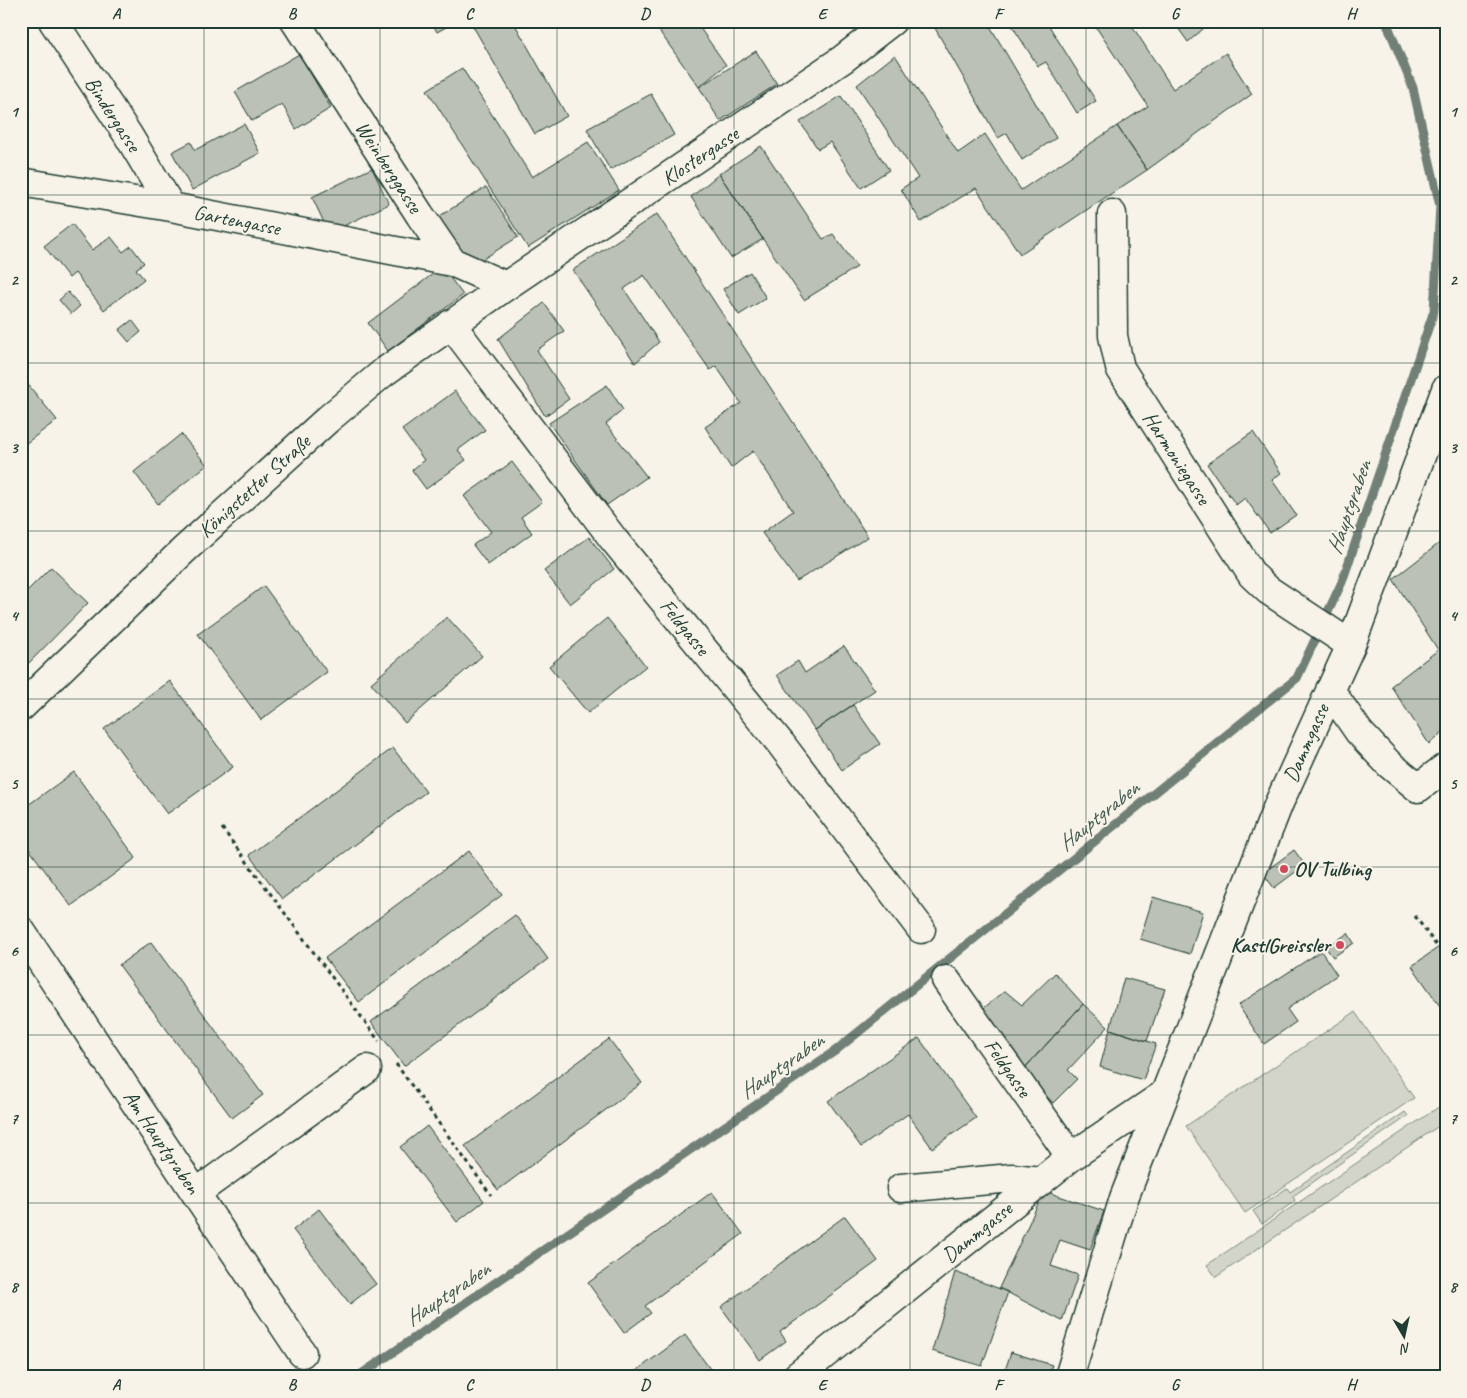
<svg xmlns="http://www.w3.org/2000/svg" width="1467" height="1398" viewBox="0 0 1467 1398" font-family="Caveat,sans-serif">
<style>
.green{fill:#d3d5ca;stroke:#79897f}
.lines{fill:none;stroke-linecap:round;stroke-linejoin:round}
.stream{stroke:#6f8077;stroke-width:9}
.building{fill:#bbc1b6;stroke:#1f3d34}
.minor-casing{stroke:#1f3d34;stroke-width:31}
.major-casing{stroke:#1f3d34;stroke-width:31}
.path{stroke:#1f3d34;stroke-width:3;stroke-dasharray:4 4;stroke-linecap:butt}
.minor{stroke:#f7f3e8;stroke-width:28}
.major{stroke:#f7f3e8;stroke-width:28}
.grid{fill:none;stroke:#1f3d34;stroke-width:1;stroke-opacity:0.55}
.poi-dot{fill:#d1495b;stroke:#f7f3e8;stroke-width:2}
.labels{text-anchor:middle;stroke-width:4;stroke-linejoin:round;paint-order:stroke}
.street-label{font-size:21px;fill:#1f3d34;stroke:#f7f3e8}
.poi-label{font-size:21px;font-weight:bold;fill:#1f3d34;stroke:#f7f3e8;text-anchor:start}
.water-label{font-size:22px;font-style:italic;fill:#405950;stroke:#f7f3e8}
.neatline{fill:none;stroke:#1f3d34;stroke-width:2}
.grid-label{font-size:16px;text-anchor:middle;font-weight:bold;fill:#1f3d34}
</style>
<rect width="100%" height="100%" fill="#f7f3e8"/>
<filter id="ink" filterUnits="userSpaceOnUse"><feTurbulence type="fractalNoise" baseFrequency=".02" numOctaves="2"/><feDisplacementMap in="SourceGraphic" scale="10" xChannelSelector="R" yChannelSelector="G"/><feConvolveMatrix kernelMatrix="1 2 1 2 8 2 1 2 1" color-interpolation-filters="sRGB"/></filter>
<g filter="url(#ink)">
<path class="green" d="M1355,1012L1414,1098L1245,1213L1186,1126Z
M1446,1102V1121L1216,1277L1207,1265Z
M1405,1112L1408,1116L1293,1196L1295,1201L1262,1224L1253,1211L1287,1188L1290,1192Z"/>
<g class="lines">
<path class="stream" d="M357,1377L835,1051L1297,678L1342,582L1434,311L1440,206L1413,88L1386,21"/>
</g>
<path class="building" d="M431,21H457L437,32Z
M470,21H513L567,116L535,134Z
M652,21H695L726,65L699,87Z
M934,21H987L1056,138L1022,160L1007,133L998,138L932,23Z
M1009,21H1046L1096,101L1077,113L1046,62L1038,66Z
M1092,21H1129L1173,89L1226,53L1252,94L1147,170L1117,126L1148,106Z
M1173,21H1211V22L1188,42Z
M756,51L777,84L720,121L699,87Z
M299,54L331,108L296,129L282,104L252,121L235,92Z
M895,55L958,153L985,134L1021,190L1117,126L1147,170L1020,254L976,188L921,222L901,189L918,178L857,85Z
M462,68L532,177L588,142L619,190L528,248L427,90Z
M651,94L674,135L610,170L587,129Z
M841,96L889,170L861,188L830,142L818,149L800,122Z
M21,102L29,114L21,119Z
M244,124L260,153L192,190L172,152L191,142L195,150Z
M761,146L823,239L833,234L857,267L804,300L719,174Z
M372,168L389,204L329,233L312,197Z
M719,174L763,239L731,258L691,197Z
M486,187L518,237L467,269L435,219Z
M657,214L868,537L797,581L762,533L793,511L753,451L731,468L705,427L741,403L716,366L710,370L644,275L624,289L659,342L635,363L573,270Z
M72,224L92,250L111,237L123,252L131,246L144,263L136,269L144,279L104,310L75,273L69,278L44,246Z
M442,267L463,295L388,351L368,323Z
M750,272L766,298L739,315L723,289Z
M68,292L80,306L71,314L59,300Z
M544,303L564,331L537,350L569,399L545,416L498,339Z
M132,320L141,332L129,342L119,330Z
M21,376L57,420L21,447Z
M607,385L623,410L606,424L647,477L607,505L549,423Z
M455,391L485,430L458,450L466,460L426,489L412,470L424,460L402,430Z
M1253,432L1281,473L1272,480L1296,515L1270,533L1245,498L1236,505L1207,464Z
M181,434L207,465L158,504L134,472Z
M512,462L542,502L521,517L532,533L488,565L473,545L491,532L464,496Z
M589,537L614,569L570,604L544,571Z
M1446,538V729L1429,744L1391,686L1438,650L1393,579Z
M51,567L88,603L21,671V597Z
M264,586L327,672L261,720L198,634Z
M447,617L482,656L405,723L371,683Z
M607,618L646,666L588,713L549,666Z
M844,646L875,690L815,730L777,675L798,661L805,673Z
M170,681L233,767L167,814L104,729Z
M853,705L880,744L842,770L815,730Z
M393,748L426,792L282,899L249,855Z
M74,772L136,858L71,906L21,838V810Z
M1294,850L1305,865L1274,888L1263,873Z
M469,851L502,895L359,1002L325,958Z
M1153,897L1203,912L1190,954L1140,939Z
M515,915L548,959L404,1066L371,1022Z
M1348,933L1354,943L1333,957L1326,948Z
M151,942L263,1095L232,1118L119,965Z
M1446,942V1015L1412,966Z
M1321,951L1337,975L1287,1009L1296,1022L1264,1044L1238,1005Z
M1055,973L1083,1004L1023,1070L980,1011L1005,991L1022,1005Z
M1124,978L1165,989L1147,1041L1110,1029Z
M1083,1004L1108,1027L1068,1070L1077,1079L1053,1103L1023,1070Z
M1110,1029L1156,1044L1143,1080L1100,1067Z
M919,1038L976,1118L932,1148L908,1114L861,1147L828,1101Z
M609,1039L642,1083L498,1190L465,1146Z
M427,1126L484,1201L457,1222L400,1147Z
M1044,1191L1104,1211L1090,1250L1060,1240L1051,1266L1078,1275L1062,1321L999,1288Z
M712,1192L743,1234L645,1306L651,1313L624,1333L588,1283Z
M319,1209L376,1284L350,1304L293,1230Z
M845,1216L878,1261L780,1332L786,1341L760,1360L721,1307Z
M955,1272L1008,1292L982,1366L932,1351Z
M685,1335L716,1377H628Z
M1011,1352L1052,1365L1048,1377H1003Z
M481,1370L486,1377H471Z"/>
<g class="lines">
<g class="minor-casing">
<path id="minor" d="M53,21L128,135L171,207
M295,21L420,215L452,262L506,286
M21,182L171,207L452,262
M1112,214L1113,336L1120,368L1252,575L1268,590L1351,645
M451,324L614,540L781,744L921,929
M1330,690L1359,732L1389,764L1418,788L1446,767
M21,931L302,1353
M946,980L1071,1157
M901,1188L1012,1178L1041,1181
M196,1193L367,1069
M796,1377L1071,1157L1163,1095
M1069,1377L1124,1198L1279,803L1351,645L1446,389"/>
</g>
<g class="major-casing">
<path id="major" d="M21,707L184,550L327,420L384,372L506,286L843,59L892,21"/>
</g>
<path class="path" d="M222,828L379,1041
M1415,916L1438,948
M396,1064L491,1195"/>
<use href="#minor" class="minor"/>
<use href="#major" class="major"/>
</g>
</g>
<path class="grid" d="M204,21V1377M380,21V1377M557,21V1377M734,21V1377M910,21V1377M1086,21V1377M1263,21V1377M21,195H1446M21,363H1446M21,531H1446M21,699H1446M21,867H1446M21,1035H1446M21,1203H1446"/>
<g class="poi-dot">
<circle cx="1284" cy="869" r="5"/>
<circle cx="1340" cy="945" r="5"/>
</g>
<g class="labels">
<g class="street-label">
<text transform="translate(113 114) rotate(57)" y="7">Bindergasse</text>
<text transform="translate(700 156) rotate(-34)" y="7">Klostergasse</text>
<text transform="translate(389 167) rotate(57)" y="7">Weinberggasse</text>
<text transform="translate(237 220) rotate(11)" y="7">Gartengasse</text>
<text transform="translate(1177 458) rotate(57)" y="7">Harmoniegasse</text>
<text transform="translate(254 486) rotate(-42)" y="7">Königstetter Straße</text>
<text transform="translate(685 627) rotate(51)" y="7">Feldgasse</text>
<text transform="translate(1306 743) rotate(-66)" y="7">Dammgasse</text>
<text transform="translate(1008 1068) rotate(55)" y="7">Feldgasse</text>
<text transform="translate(162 1142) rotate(56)" y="7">Am Hauptgraben</text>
<text transform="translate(977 1232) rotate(-39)" y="7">Dammgasse</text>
</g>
<g class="poi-label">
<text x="1294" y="876">OV Tulbing</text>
<text x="1330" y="952" text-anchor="end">KastlGreissler</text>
</g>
<g class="water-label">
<text transform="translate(1348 507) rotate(-71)" y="8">Hauptgraben</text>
<text transform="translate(1098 815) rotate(-39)" y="8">Hauptgraben</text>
<text transform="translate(781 1065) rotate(-35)" y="8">Hauptgraben</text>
<text transform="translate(447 1293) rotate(-34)" y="8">Hauptgraben</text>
</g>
</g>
<rect width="1467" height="1398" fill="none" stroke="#f7f3e8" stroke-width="55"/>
<g transform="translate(1404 1336) rotate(171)" stroke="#f7f3e8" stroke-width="4" paint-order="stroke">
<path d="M0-4L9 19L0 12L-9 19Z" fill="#1f3d34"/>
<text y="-8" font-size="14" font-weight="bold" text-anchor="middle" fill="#1f3d34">N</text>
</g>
<rect x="28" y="28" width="1412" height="1342" class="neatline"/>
<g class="grid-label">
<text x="116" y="19">A</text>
<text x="292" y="19">B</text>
<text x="469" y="19">C</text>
<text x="645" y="19">D</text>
<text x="822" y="19">E</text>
<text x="998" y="19">F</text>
<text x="1175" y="19">G</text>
<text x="1351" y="19">H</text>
<text x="14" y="117">1</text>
<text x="1453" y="117">1</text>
<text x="14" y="285">2</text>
<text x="1453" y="285">2</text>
<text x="14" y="453">3</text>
<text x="1453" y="453">3</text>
<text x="14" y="621">4</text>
<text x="1453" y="621">4</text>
<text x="14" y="789">5</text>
<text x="1453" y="789">5</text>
<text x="14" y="956">6</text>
<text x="1453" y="956">6</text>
<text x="14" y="1124">7</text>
<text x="1453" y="1124">7</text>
<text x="14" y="1292">8</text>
<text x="1453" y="1292">8</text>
<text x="116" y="1390">A</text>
<text x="292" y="1390">B</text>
<text x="469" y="1390">C</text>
<text x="645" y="1390">D</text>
<text x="822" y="1390">E</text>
<text x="998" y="1390">F</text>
<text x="1175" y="1390">G</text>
<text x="1351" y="1390">H</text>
</g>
</svg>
